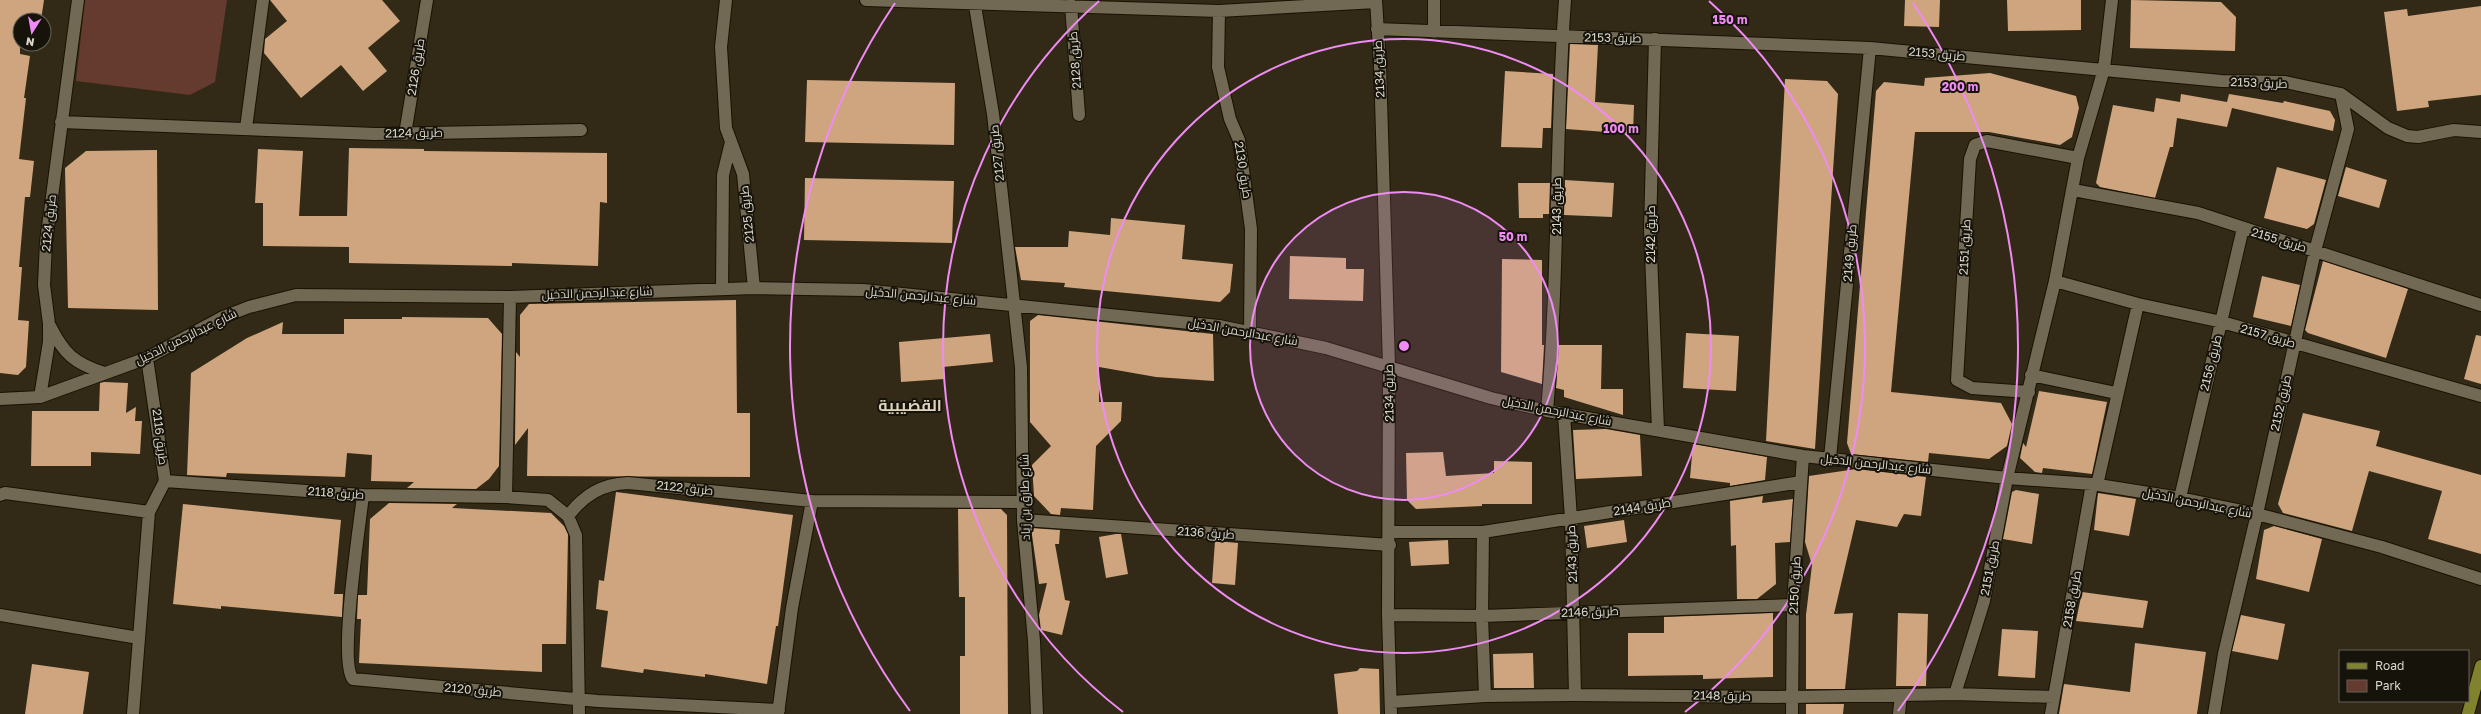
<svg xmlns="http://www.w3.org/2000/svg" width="2481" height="714" viewBox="0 0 2481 714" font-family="'Golos Text',Cairo,sans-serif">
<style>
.green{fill:#643b2e}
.building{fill:#cea57f}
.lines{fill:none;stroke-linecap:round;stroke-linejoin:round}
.minor-casing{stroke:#1a1202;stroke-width:14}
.major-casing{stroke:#1a1202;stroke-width:14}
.minor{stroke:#716954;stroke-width:12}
.major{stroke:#81822e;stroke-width:12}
.ring{fill:none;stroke:#f08bf5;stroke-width:2}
.labels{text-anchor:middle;stroke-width:4;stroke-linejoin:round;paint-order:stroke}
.street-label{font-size:12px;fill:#dbd7cb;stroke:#16130b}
.district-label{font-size:16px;font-weight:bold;fill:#ddd3bb;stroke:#16130b}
.centre{fill:#f08bf5;stroke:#16130b;stroke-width:2}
.ring-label{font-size:12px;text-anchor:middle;font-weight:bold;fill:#f08bf5;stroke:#16130b;stroke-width:4;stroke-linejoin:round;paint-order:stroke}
</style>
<rect width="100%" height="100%" fill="#322a17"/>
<path class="green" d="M85,0H227L215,82L190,95L76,81Z"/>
<path class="building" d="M0,0H44L41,20H20V54L30,56L24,98H26L19,159L34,161L30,197H25L19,267H22L18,320L29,321L26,367L18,375L0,373Z
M270,0H382L400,21L368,48L387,71L363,91L341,65L301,98L264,53L265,39L287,21Z
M1905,0H1940L1939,27L1904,26Z
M2007,0H2081V30L2008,31Z
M2131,0L2221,2L2236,17L2235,51L2130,48Z
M2481,6V95L2428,101L2429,107L2397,111L2384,12L2407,9L2408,16Z
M1570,44L1598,45L1595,102L1634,105L1633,134L1566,129Z
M1505,71L1553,74L1551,128H1543L1542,148L1501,147Z
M1990,73L2076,96L2079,108L2072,137L2060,145L1989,132H1915L1891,392L2001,403L2012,424L2007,446L1989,459L1929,453L1928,462L1851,454L1847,443L1876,91L1884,82L1924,86L1925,78Z
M1785,79L1827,81L1838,94L1815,449L1766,441Z
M807,80L955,83L954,145L805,142Z
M2181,94L2227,102L2229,94L2283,103L2284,101L2330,111L2335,120L2333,131L2232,108L2227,127L2177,118L2173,147H2170L2155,198L2100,187L2096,183L2113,105L2154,112L2156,98L2180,102Z
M349,148L424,149V151L607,153V203L600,202L598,266L512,263V266L349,263V247L263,246V203H255L258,149L303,151L299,216H347Z
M157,150L158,310L68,308L65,168L86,151Z
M2277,167L2326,180L2314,224L2307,229L2264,218Z
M2346,167L2387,180L2379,208L2338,196Z
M805,178L954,181L952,243L804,240Z
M1565,180L1614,183L1612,217L1564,215Z
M1518,183H1550L1549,214H1543V218H1519Z
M1111,218L1185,225L1182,259L1233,264L1230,292L1220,302L1064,287L1065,283L1021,280L1015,247H1068L1069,231L1110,235Z
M1290,256L1346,258V269H1364L1363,301L1289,299Z
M1502,259L1542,260V345H1544L1542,384L1501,372Z
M2323,261L2408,289L2386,358L2308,333L2305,330Z
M2262,276L2300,285L2291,326L2253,317Z
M736,300L737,413H750V477L527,476L528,428L515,445L516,352L520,357V315L529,304Z
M1038,315L1213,334L1214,381L1156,377L1099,367V402H1122L1121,421L1096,446L1093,510L1061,508L1060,515L1051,514L1034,496L1032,465L1051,446L1030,422V321Z
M402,317L488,318L502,334L499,466L489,479L476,489L407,488L414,482L371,481L372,455L347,453L345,477L227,473L226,477L187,475L191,373L247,338L283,322L282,334H344V319H402Z
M1686,333L1739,336L1736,391L1683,388Z
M990,334L993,362L943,367L944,379L901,382L899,342Z
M2476,335L2481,336V384L2464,379Z
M1559,345H1602L1601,389H1623V415L1564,397V390L1556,388Z
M104,382L128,383L126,413L136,407L135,421H142L140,454L91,452V466H31L32,411H99L100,383Z
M2039,391L2107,402L2092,474L2043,468L2042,473L2035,472L2020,458L2023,443L2026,447Z
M2303,413L2380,431L2376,446L2481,475V554L2428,539L2442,491L2369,471L2352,531L2283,513L2278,504Z
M1606,429L1640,435L1642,476L1576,479L1573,430Z
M1693,444L1767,457L1765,480L1730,486V483L1690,478Z
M1443,452L1446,476L1494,473V461L1532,462V504H1482V506L1416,509L1407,500L1406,453Z
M1856,469L1926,477L1921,516L1904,514L1897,527L1856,520L1834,614L1853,613L1845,689H1806V615L1812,565L1805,542L1809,476Z
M2016,490L2039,494L2032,544L2003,539L2012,492Z
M616,492L793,515L778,626H776L767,684L705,674V677L644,669L643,673L601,667L608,611L596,609L599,580L604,581Z
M2098,493L2136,499L2129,536L2094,530Z
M1763,496L1762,503L1793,499L1790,542L1775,543L1776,584L1757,599H1737L1736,545L1731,546L1730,501Z
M389,503L457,504L452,508L551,513L564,526L568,534L566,644H542V672L359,663L361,619H357L358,595H367L370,519Z
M183,504L341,520L334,594H343L342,617L221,606V609L173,604Z
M958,509H1001L1007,515L1008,714H960V656H965V597H959Z
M1624,520L1627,542L1587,548L1584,526Z
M2274,526L2322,539L2309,592L2256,579L2264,530Z
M1031,528L1060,530L1059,544H1055L1065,600L1070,601L1062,635L1041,630L1039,615L1047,583L1039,584Z
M1116,534H1121L1128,574L1106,578L1099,537Z
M1448,540L1449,564L1411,566L1409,542Z
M1215,541L1238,543L1235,585L1212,583Z
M2082,592L2148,601L2143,628L2076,621Z
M1773,613V677L1703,679V675L1628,676V633H1664V617Z
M1898,613L1928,614L1926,686H1896Z
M2241,615L2285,624L2278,660L2232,651Z
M2002,629L2038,631L2035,678L1998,676Z
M2135,643L2206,652L2197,714H2059L2064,684L2130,692Z
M1533,653L1534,688H1494L1493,654Z
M32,664L89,672L83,714H25Z
M1360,668L1379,669L1380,714H1338L1334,674L1357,671Z
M1806,704H1844L1843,714H1806Z"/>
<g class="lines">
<g class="minor-casing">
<path id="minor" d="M726,0L721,47L726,128L743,174L754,288
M866,0L1219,11L1376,2
M974,0L993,114L1021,367L1023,520L1034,641L1037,714
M1376,0L1380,66L1389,366L1388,615L1391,714
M1071,5L1079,115
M1219,11L1218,67L1230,119L1239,140L1251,229L1250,331
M1377,29L1870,48L2221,81L2285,82L2341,94L2388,128L2407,136L2418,137L2454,130L2481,132
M1434,32V0
M1655,39L1650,229L1658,430
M61,122L375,134L581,130
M246,128L263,0
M405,134L427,0
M2073,190L2198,213L2481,305
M2055,281L2138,304L2222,322L2481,396
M722,289L723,175L731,142
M50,326C64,354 74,363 104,373
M2031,375L2116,393
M2029,392L1972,388L1957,380L1970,159L1975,145L1987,141L2078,158
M40,397L49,342V324L44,285L46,242L78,0
M0,399L40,397L147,358L223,317L249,307L296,295L510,297L754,288L863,290L1219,326L1326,348L1491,398L1547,411L1803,456L2007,478L2092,484L2180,498L2257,514L2382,547L2481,579
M1547,411C1559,274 1555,137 1565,0
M1564,414L1571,519L1575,695
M1830,458L1870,48
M165,481L363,495L506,497L548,500L568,516L576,535L579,714
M2097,485L2138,304
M0,495L5,493L149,512
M363,495C360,524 338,662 353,679L598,701L779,710
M506,497L510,297
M2180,498L2243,228
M568,516C584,495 602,484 628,483L812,501L1023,502
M1023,520L1390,545
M1390,532H1483L1801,482
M1483,532L1482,616L1485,696
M0,615L139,638
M1388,615L1482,616L1793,605
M1955,694L1984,601L2007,478L2055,281L2078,158L2104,69L2112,0
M1391,702L1485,696L1575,695L1793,697L1955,694L2054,697
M133,714L149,512L165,481L147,358
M778,714L792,608L812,501
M1792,714L1793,605L1803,456
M1899,714L1901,695
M2051,714L2092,484
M2214,714L2224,654L2257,514L2315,251L2348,129L2341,94"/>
</g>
<g class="major-casing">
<path id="major" d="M2468,714L2481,666"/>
</g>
<use href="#minor" class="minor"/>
<use href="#major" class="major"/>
</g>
<circle cx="1404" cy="346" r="154" fill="#f08bf5" fill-opacity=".12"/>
<g class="ring">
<circle cx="1404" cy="346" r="154"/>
<circle cx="1404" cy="346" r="307"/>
<path d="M1123 712A461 461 0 0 1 1099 1M1709 1A461 461 0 0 1 1685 712"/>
<path d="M910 711A614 614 0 0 1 895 3M1913 3A614 614 0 0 1 1898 711"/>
</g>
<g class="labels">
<g class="street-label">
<text transform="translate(1613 38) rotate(1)" y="4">طريق 2153</text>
<text transform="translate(1937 54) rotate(5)" y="4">طريق 2153</text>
<text transform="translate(1075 60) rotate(-94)" y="4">طريق 2128</text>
<text transform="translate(416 67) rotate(-81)" y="4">طريق 2126</text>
<text transform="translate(1379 69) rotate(-93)" y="4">طريق 2134</text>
<text transform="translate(2259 83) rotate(2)" y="4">طريق 2153</text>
<text transform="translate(414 133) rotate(-1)" y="4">طريق 2124</text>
<text transform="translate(997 153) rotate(-96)" y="4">طريق 2127</text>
<text transform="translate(1243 170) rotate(81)" y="4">طريق 2130</text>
<text transform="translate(1557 206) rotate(-90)" y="4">طريق 2143</text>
<text transform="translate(747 214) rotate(-96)" y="4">طريق 2125</text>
<text transform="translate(49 223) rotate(-84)" y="4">طريق 2124</text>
<text transform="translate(1651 234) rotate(-90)" y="4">طريق 2142</text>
<text transform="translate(2279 240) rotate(17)" y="4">طريق 2155</text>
<text transform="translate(1965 247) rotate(-87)" y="4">طريق 2151</text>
<text transform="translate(1850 253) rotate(-85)" y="4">طريق 2149</text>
<text transform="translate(597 293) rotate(-2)" y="4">شارع عبدالرحمن الدخيل</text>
<text transform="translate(921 296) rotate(5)" y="4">شارع عبدالرحمن الدخيل</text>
<text transform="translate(1243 332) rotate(10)" y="4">شارع عبدالرحمن الدخيل</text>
<text transform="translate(2268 336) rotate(16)" y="4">طريق 2157</text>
<text transform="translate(186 337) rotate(-26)" y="4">شارع عبدالرحمن الدخيل</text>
<text transform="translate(2211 363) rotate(-76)" y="4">طريق 2156</text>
<text transform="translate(1389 393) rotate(-91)" y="4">طريق 2134</text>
<text transform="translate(2281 403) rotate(-77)" y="4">طريق 2152</text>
<text transform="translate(1557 411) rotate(11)" y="4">شارع عبدالرحمن الدخيل</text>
<text transform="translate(160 437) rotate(83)" y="4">طريق 2116</text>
<text transform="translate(1876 464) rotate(6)" y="4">شارع عبدالرحمن الدخيل</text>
<text transform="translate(685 488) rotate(6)" y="4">طريق 2122</text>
<text transform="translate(336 493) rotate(4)" y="4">طريق 2118</text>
<text transform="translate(1025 497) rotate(-91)" y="4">شارع طارق بن زياد</text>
<text transform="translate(2197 503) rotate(11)" y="4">شارع عبدالرحمن الدخيل</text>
<text transform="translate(1642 507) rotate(-9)" y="4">طريق 2144</text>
<text transform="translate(1206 533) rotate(4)" y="4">طريق 2136</text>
<text transform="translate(1572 554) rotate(-92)" y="4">طريق 2143</text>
<text transform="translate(1990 568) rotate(-79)" y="4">طريق 2151</text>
<text transform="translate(1795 585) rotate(-87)" y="4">طريق 2150</text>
<text transform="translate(2072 599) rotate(-80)" y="4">طريق 2158</text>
<text transform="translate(1590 612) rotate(-2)" y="4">طريق 2146</text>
<text transform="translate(473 690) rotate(5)" y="4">طريق 2120</text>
<text transform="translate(1722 696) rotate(1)" y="4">طريق 2148</text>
</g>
<g class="district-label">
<text x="910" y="411">القضيبية</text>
</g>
</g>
<circle cx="1404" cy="346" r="6" class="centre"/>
<g class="ring-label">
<text x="1730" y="24">150 m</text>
<text x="1960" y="91">200 m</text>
<text x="1621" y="133">100 m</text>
<text x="1513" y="241">50 m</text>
</g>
<rect x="2339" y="650" width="130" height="52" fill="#16130b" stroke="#656158"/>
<rect x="2347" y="663" width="20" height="6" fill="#81822e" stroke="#656158"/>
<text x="2375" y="670" font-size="12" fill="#dbd7cb">Road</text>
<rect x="2347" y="680" width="20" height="12" fill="#643b2e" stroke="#656158"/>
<text x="2375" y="690" font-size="12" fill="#dbd7cb">Park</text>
<g transform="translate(32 32) rotate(191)"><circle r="19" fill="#16130b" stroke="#656158"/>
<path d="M0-3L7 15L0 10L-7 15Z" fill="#f08bf5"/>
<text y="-6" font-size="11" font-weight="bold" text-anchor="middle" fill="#dbd7cb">N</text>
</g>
</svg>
